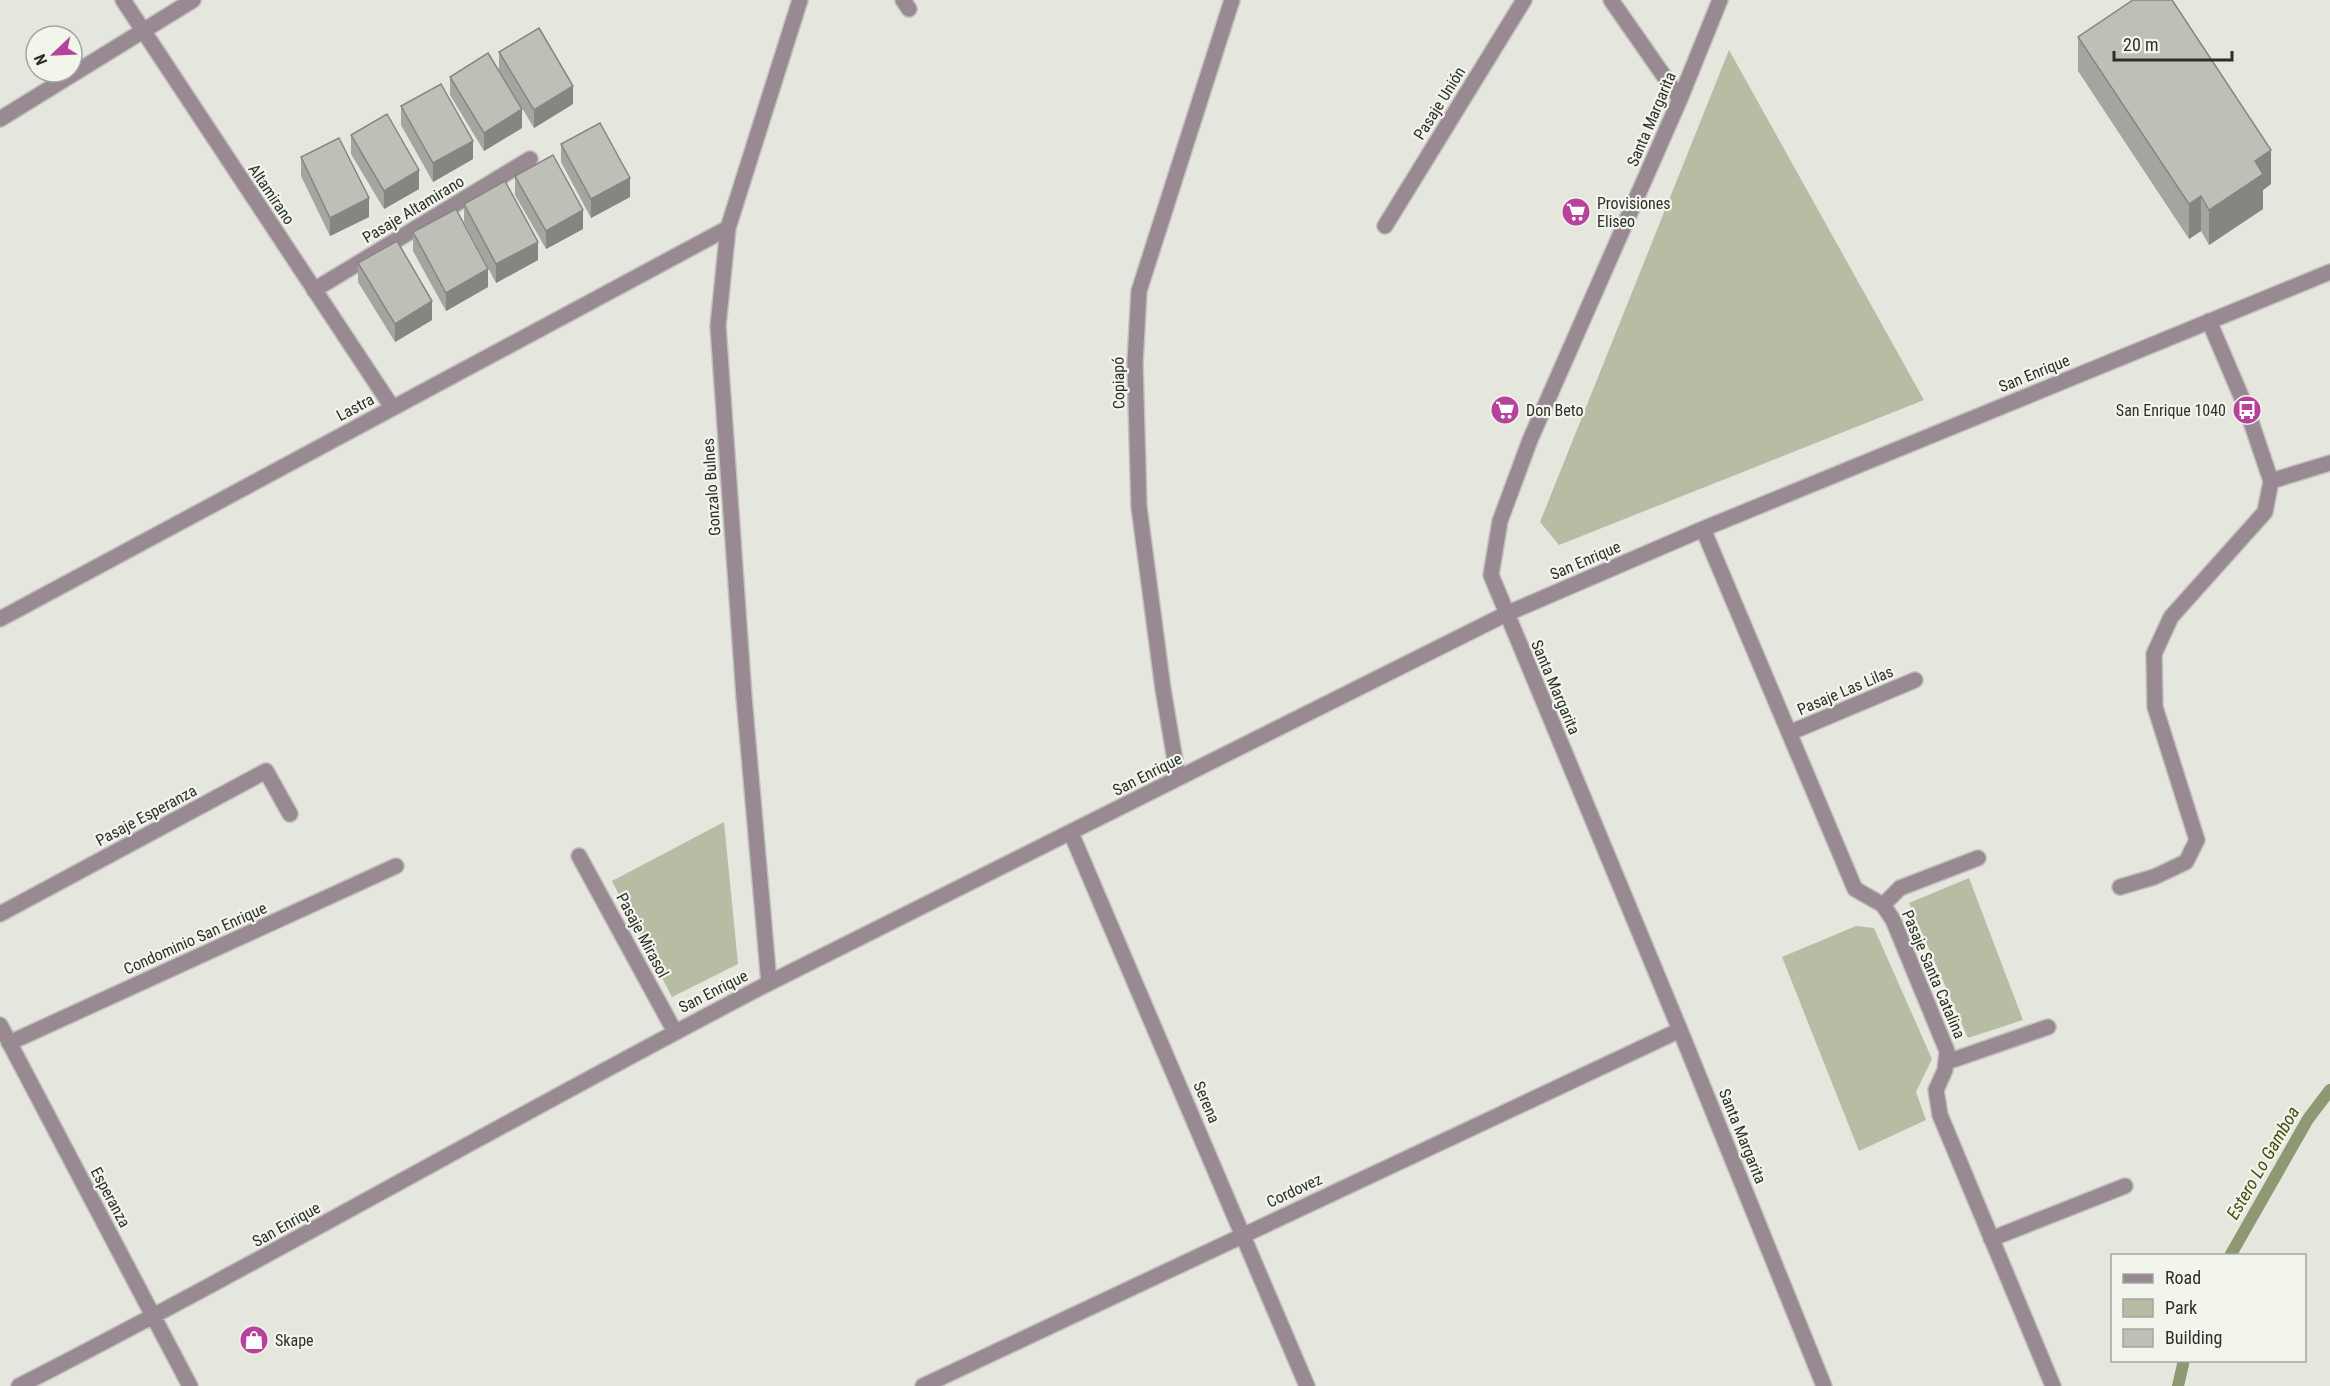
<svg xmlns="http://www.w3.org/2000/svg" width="2330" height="1386" viewBox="0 0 2330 1386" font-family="'Roboto Condensed',sans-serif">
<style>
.green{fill:#b6bda3}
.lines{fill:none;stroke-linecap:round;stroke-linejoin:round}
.stream{stroke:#8e9872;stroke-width:12}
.minor-casing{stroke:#c0c2bb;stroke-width:18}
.minor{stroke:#998993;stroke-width:15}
.wall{fill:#a3a59e}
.shaded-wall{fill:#858681}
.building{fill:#bec0b8;stroke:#858681;stroke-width:1.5}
.labels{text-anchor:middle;stroke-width:4.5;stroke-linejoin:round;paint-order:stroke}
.street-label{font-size:16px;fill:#2e2f2b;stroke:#f2f5ec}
.poi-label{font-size:16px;fill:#2e2f2b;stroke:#f2f5ec;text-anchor:start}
.water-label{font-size:18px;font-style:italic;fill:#434f11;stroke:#f2f5ec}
</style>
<rect width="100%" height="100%" fill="#e5e7df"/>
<path class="green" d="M1729,50L1924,400L1559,545L1540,522Z
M724,822L738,964L672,997L612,881Z
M1969,878L2023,1020L1968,1038L1909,903Z
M1856,926L1874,928L1932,1059L1916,1092L1926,1120L1859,1151L1782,957Z"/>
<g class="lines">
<path class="stream" d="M2230,1256L2308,1119L2330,1090
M2178,1386L2184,1360"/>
<g class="minor-casing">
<path id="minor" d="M123,0L392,407
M903,0L909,9
M1611,0L1680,99
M1720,0L1680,99L1530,440L1500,521L1491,575L1680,1030L1824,1386
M0,119L193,0
M1385,226L1524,0
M314,290L530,159
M2271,481L2330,463
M1703,529L1855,889L1883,905L1893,920L1947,1051L1945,1070L1936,1090L1940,1115L2053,1386
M0,619L728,228
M1789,733L1915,680
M1178,778L1163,689L1139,507L1135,363L1139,291L1232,0
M1071,833L1307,1386
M579,856L675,1032
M2120,887L2154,877L2186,862L2197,840L2155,707L2154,654L2171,617L2265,512L2271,481L2247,410L2209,321
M1883,905L1900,888L1978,858
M0,914L266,771L290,814
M769,983L744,697L718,326L728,228L800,0
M0,1025L190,1386
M9,1043L396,866
M1947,1062L2048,1027
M1991,1239L2125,1186
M19,1386C271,1257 517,1114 769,983L1506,614L1703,529L2330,272
M923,1386L1680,1030"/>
</g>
<use href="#minor" class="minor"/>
</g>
<path class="wall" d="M2078,37L2271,184L2263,190V209L2209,245L2201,231L2189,239L2078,71Z
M499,52L573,104L534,128L499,70Z
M450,77L522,128L484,151L450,95Z
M401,106L473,159L433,182L401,125Z
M351,135L419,189L384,209L351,154Z
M561,144L630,197L591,218L561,162Z
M301,157L369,217L330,236L301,176Z
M515,176L583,229L546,249L515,195Z
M464,204L538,260L496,283L464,222Z
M413,232L488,287L446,311L413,251Z
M358,263L432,320L395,342L358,282Z"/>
<path class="shaded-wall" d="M573,86V104L534,128V110Z
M522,109V128L484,151V133Z
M473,141V159L433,182V163Z
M2271,150V184L2263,190V209L2209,245V210L2255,161Z
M419,170V189L384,209V191Z
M630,178V197L591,218V199Z
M2201,196V231L2189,239V204Z
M369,198V217L330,236V218Z
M583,210V229L546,249V231Z
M538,242V260L496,283V264Z
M488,269V287L446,311V293Z
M432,301V320L395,342V324Z"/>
<path class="building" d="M2133,0H2172L2271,150L2255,161L2263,174L2209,210L2201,196L2189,204L2078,37Z
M539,28L573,86L534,110L499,52Z
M488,53L522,109L484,133L450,77Z
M441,84L473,141L433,163L401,106Z
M387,114L419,170L384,191L351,135Z
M600,123L630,178L591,199L561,144Z
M339,138L369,198L330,218L301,157Z
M553,155L583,210L546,231L515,176Z
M505,181L538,242L496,264L464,204Z
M456,209L488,269L446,293L413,232Z
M397,241L432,301L395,324L358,263Z"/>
<defs>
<g id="supermarket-disc" transform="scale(1.5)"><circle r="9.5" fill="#b6429b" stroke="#f2f5ec"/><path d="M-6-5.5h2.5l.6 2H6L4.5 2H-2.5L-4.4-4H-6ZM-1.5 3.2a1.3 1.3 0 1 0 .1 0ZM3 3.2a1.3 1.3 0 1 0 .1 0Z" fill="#fff"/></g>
<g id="bus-disc" transform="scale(1.5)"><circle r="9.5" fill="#b6429b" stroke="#f2f5ec"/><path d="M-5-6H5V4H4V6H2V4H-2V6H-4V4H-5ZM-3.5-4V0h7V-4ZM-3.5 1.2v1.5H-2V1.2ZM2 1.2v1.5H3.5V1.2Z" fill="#fff"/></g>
<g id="shop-disc" transform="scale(1.5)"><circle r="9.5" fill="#b6429b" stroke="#f2f5ec"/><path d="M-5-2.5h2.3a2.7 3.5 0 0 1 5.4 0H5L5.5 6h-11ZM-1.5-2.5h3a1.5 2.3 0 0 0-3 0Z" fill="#fff"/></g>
</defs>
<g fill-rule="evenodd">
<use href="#supermarket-disc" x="1576" y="212"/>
<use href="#supermarket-disc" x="1505" y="410"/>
<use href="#bus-disc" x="2247" y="410"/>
<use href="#shop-disc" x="254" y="1340"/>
</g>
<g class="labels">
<g class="street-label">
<text transform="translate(1439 103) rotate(-58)" y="6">Pasaje Unión</text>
<text transform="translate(1651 119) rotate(-67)" y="6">Santa Margarita</text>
<text transform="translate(272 194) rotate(56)" y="6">Altamirano</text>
<text transform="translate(413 209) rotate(-31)" y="6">Pasaje Altamirano</text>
<text transform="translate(2034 373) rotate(-22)" y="6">San Enrique</text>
<text transform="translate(1118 383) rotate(-91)" y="6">Copiapó</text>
<text transform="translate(355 407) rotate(-28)" y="6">Lastra</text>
<text transform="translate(711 487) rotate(-94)" y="6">Gonzalo Bulnes</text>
<text transform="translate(1585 560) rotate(-23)" y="6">San Enrique</text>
<text transform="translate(1556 687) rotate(67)" y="6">Santa Margarita</text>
<text transform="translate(1845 690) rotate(-23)" y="6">Pasaje Las Lilas</text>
<text transform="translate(1147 774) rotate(-27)" y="6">San Enrique</text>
<text transform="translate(146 815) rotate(-28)" y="6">Pasaje Esperanza</text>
<text transform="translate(643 935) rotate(62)" y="6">Pasaje Mirasol</text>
<text transform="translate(195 938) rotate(-24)" y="6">Condominio San Enrique</text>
<text transform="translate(1934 974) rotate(67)" y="6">Pasaje Santa Catalina</text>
<text transform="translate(713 991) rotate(-27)" y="6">San Enrique</text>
<text transform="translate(1207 1102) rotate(67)" y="6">Serena</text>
<text transform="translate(1743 1136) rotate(68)" y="6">Santa Margarita</text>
<text transform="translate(1294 1190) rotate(-25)" y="6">Cordovez</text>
<text transform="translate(111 1197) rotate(62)" y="6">Esperanza</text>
<text transform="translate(286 1224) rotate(-29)" y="6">San Enrique</text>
</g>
<g class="poi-label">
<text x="1597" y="209">Provisiones<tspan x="1597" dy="18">Eliseo</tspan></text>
<text x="1526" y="416">Don Beto</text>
<text x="2226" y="416" text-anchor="end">San Enrique 1040</text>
<text x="275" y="1346">Skape</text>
</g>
<g class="water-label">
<text transform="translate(2263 1163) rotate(-60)" y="6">Estero Lo Gamboa</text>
</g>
</g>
<rect x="2111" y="1254" width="195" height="108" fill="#f2f5ec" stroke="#a4a69f" stroke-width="1.5"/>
<rect x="2123" y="1274" width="30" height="9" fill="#998993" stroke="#a4a69f" stroke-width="1.5"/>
<text x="2165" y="1284" font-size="18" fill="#2e2f2b">Road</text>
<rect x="2123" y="1299" width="30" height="18" fill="#b6bda3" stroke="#a4a69f" stroke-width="1.5"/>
<text x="2165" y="1314" font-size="18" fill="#2e2f2b">Park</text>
<rect x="2123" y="1329" width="30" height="18" fill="#bec0b8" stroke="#a4a69f" stroke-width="1.5"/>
<text x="2165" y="1344" font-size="18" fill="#2e2f2b">Building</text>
<g transform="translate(54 54) rotate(247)"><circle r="28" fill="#f2f5ec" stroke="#a4a69f" stroke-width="1.5"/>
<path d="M0-4.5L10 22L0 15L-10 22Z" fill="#b6429b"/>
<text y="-9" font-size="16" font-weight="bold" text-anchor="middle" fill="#2e2f2b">N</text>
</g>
<path d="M2114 51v9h118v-9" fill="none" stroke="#2e2f2b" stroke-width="3"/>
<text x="2123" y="51" font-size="18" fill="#2e2f2b" stroke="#f2f5ec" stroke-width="4.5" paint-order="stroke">20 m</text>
</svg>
